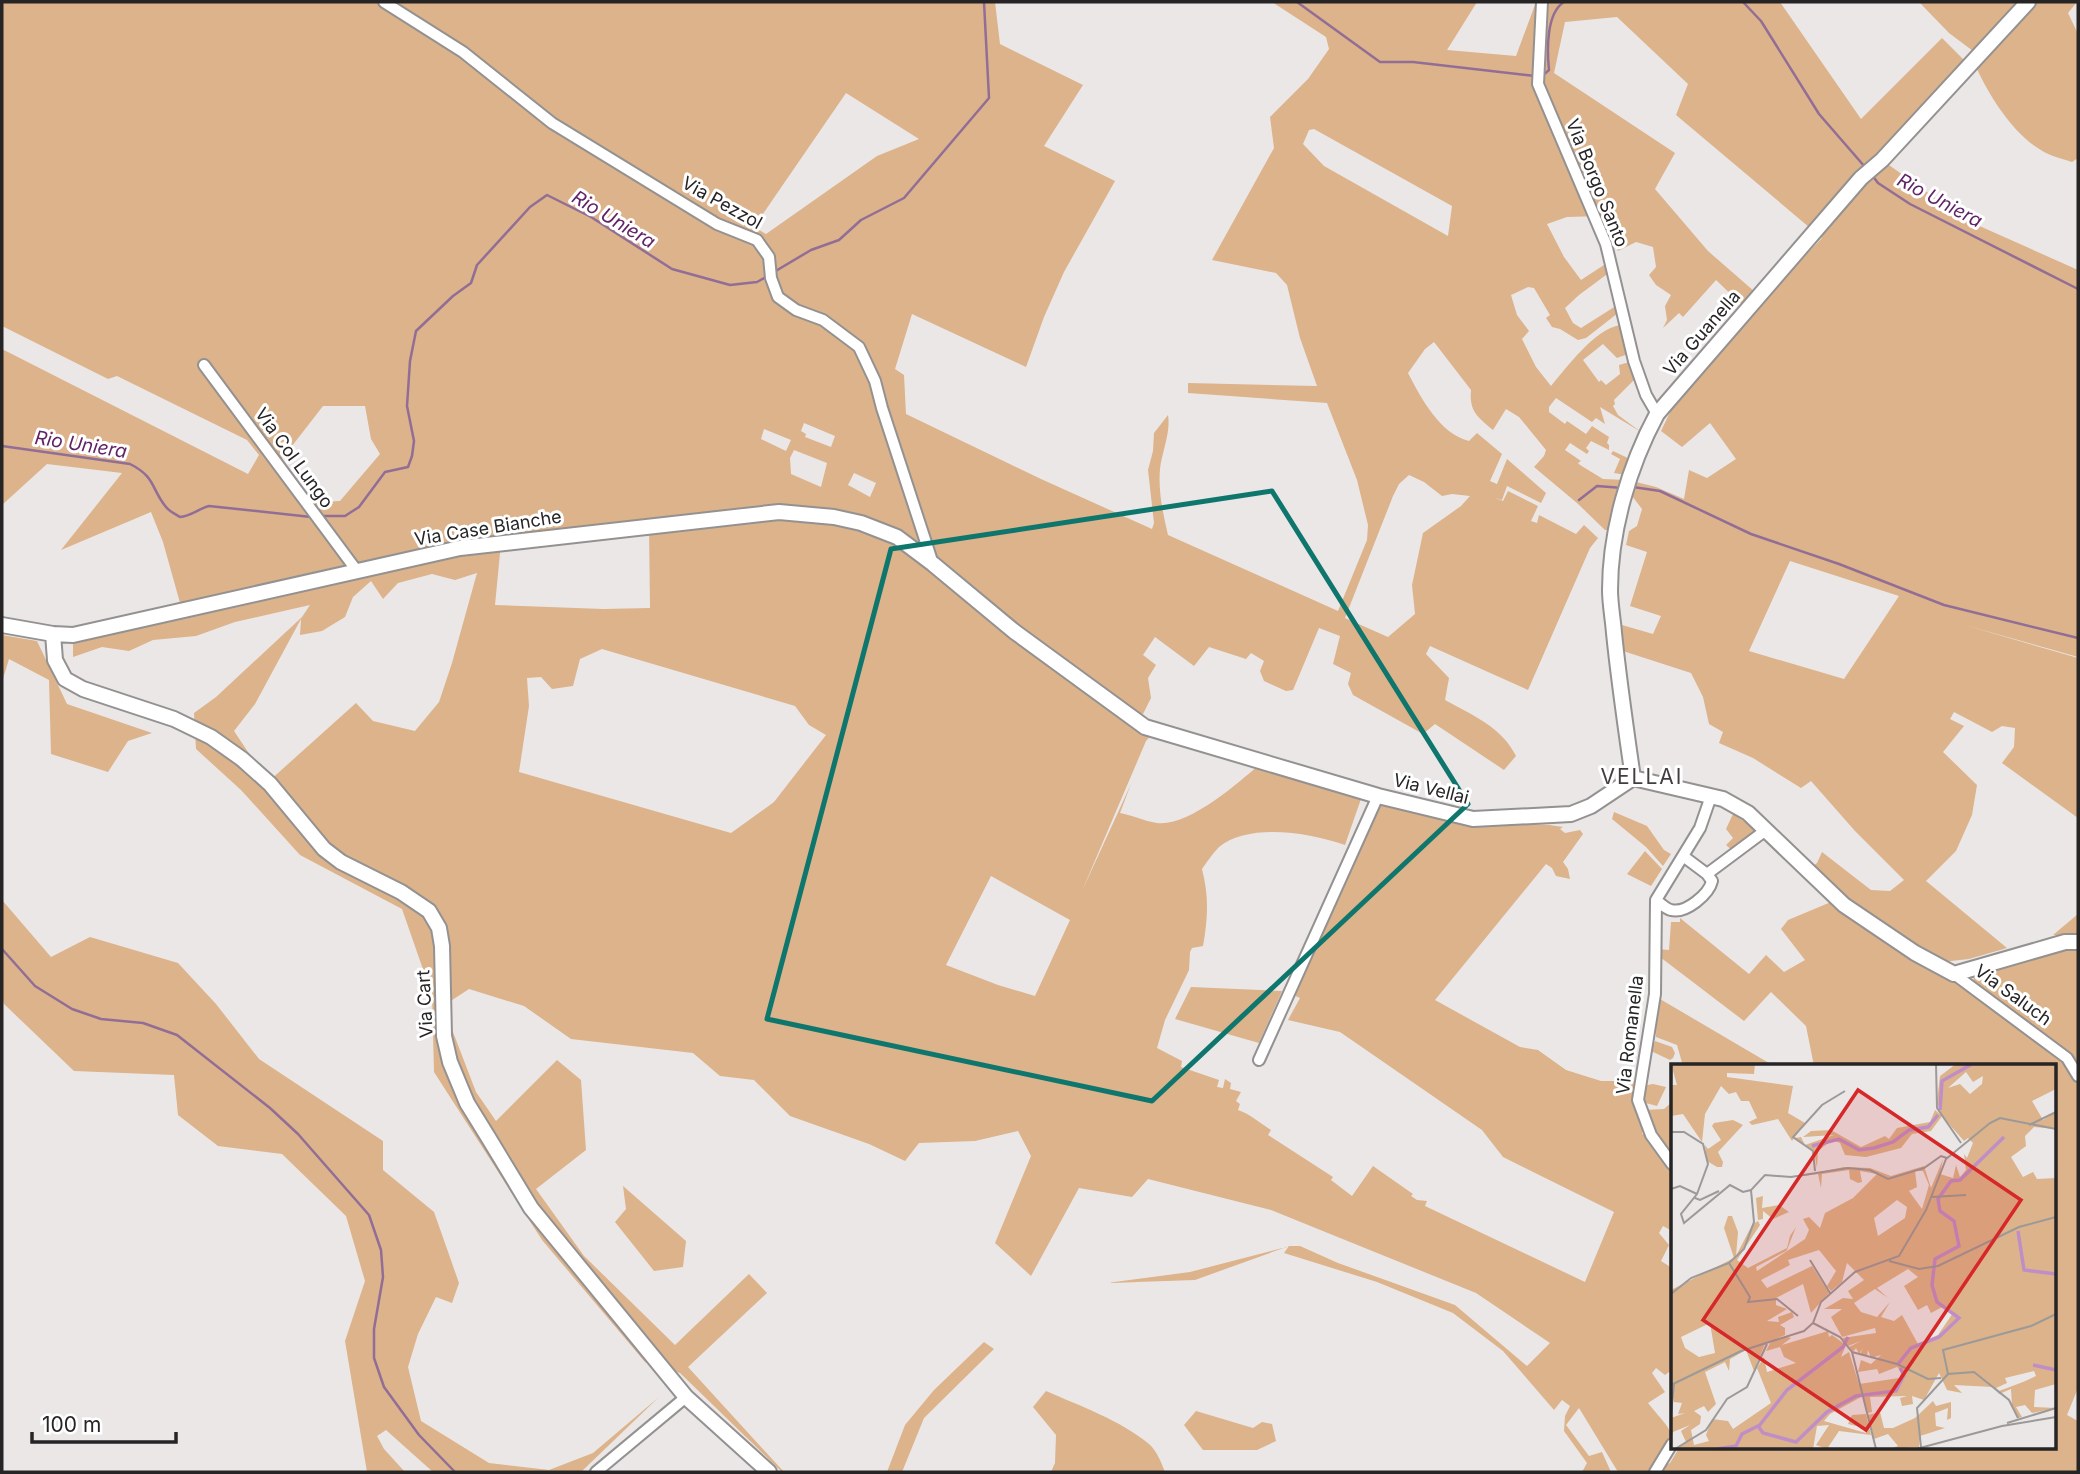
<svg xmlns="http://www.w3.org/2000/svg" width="2080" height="1474" viewBox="0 0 2080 1474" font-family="Inter,sans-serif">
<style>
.green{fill:#dcb38a;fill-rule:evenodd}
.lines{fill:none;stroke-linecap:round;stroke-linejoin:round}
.stream{stroke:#926e96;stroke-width:2.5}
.street-casing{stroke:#949191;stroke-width:14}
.secondary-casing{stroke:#949191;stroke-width:18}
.street{stroke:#fff;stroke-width:10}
.secondary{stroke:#fff;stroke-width:14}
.marked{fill:none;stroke:#0f766e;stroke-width:5;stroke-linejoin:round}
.labels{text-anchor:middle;stroke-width:6;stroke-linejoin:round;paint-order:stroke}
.street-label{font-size:18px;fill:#262424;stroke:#fff}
.water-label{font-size:19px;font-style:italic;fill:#602368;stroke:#fff}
.quarter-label{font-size:21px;letter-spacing:2px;fill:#403e3e;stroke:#fff}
.inset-river{fill:none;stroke:#c08ec7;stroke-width:3.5}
.inset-road{fill:none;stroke:#9c9999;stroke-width:2}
.view{fill:#d62828;fill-opacity:0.15;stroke:#d62828;stroke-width:3.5}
.inset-edge{fill:none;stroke:#262424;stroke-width:3.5}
</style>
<rect width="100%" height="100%" fill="#ebe7e7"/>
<path class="green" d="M2,2H995L1000,44L1083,85L1044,146L1115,181L1064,272L1044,317L1026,367L912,314L895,369L904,375L906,414L1041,479L1152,529L1154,523L1148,470L1153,451L1154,433L1168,415C1171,432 1162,452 1160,469C1158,492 1163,513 1168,535L1338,611L1367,540L1368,525L1357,480L1327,403L1188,393V383L1317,386L1300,338L1287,285L1276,273L1212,260L1274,148L1270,117L1308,79L1329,49L1326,37L1272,2H1477L1447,50L1516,56L1536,2H1780L1861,119L1942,38L1965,61L1882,160L1966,220L2078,270V657L1961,624L2078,658V818L2002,763L2014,747L2015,728L2002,726L1992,732L1954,712L1950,719L1964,726L1943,752L1977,785L1972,815L1956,851L1926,881L2007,948L1969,959L1942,962L1865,916L1811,868L1817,863L1822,852L1871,890L1890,891L1904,880L1855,831L1811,781L1801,788L1753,758L1719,743L1723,732L1709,724L1703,697L1691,673L1623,651L1622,625L1653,634L1661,616L1630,606L1647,552L1626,545L1629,531L1637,526L1642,509L1632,496L1636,482L1656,487L1684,499L1689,470L1707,478L1736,459L1710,423L1682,447L1661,431L1675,402L1720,354L1740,325L1822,238L1676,115L1688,84L1617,17L1565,22L1554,73L1675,153L1655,189L1708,251L1755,292L1743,306L1716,280L1683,317L1679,313L1663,328L1667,320L1665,306L1671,295L1656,285L1649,275L1656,267L1653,247L1636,242L1618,251L1601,216L1567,217L1547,224L1564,257L1581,280L1607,263L1610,272L1579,295L1565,308L1573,323L1581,328L1619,304L1618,313L1586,338L1578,340L1560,329L1552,327L1546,318L1550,315L1534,288L1528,287L1511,295L1517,315L1529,331L1522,339L1536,367L1551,386C1567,367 1595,329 1620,325L1624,328L1631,353L1617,358L1603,344L1583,360L1599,382L1601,380L1606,385L1620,374L1619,365L1633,361L1638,376L1614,400L1615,404L1613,406L1618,415L1641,432L1600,407L1605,424L1596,418L1592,422L1556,398L1549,407V412L1565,424L1567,421L1586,434L1592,426L1609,437L1607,443L1609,445V450L1591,441L1586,448L1589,451L1587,454L1570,443L1565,450L1581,461L1578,463L1580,465L1603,479L1626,480L1622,487L1613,486L1622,488L1609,530H1605L1577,503L1534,467L1544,456L1546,450L1519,417L1506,409L1493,430C1478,417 1469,412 1471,390L1434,342L1425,349L1408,373C1421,398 1440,434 1469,441L1477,433L1502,454L1490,481L1497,484L1507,459L1546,493L1541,503L1507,486L1502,500L1495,498L1503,501L1508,491L1538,506L1531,521L1537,523L1539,515L1576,534L1584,525L1598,538L1590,548L1528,690L1430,646L1426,654L1449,678L1445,700C1472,715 1502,727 1516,756L1504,770L1435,724L1423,734L1353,695L1348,684L1351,673L1333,664L1340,636L1319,628L1293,690L1286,691L1264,681L1260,671L1264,661L1251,653L1246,659L1209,647L1194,666L1155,637L1143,655L1156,665L1148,678L1151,698L1143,714L1125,709L897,537L1153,733L1146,741L1082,891L1131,784L1120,813C1132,815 1144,821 1157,823C1188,827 1237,784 1259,765L1362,796L1345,845C1311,833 1249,822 1219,847C1213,853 1207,862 1202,869C1209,896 1208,918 1203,946L1192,948L1190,952L1189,970L1165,1020L1157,1048L1182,1061L1181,1067L1219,1080L1217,1087L1223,1088L1225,1079L1231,1083L1230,1089L1241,1092L1236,1101L1240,1104L1238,1110C1250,1114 1260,1123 1271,1130L1268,1135L1333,1177L1331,1180L1352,1196L1373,1166L1413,1194L1411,1196L1417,1200L1427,1201L1425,1206L1585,1282L1614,1212L1503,1157L1482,1130L1340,1032L1288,1020L1300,998L1293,995L1378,802L1520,821L1523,825C1537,824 1548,824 1563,827L1560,829L1565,833L1580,830L1583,834L1563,862L1568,869L1570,879L1556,876L1552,868L1546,864L1435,1000L1520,1047L1538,1050L1566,1070L1601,1081H1634L1633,1093L1643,1130L1642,1134H1645L1672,1172V1231L1663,1226L1659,1233L1669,1245L1661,1261L1672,1268V1370L1665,1375L1656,1368L1652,1373L1665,1392L1648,1403C1673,1434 1680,1432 1659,1468L1670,1463L1679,1448H2054V1066H1814L1806,1026L1771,992L1744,1021L1660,957L1657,949L1669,950L1671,922H1680V918L1749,974L1766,955L1784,972L1805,960L1781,929L1788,920L1831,902L1886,943L1972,990L2067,1062L2068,1071L2073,1057L1988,993L1985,988L1973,987L1974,973L2067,946H2078V1388L2067,1415L2078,1421V1472H1618L1579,1408L1566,1425L1589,1456L1602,1452L1611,1472H1582L1587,1463L1564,1431L1565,1416L1570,1406L1562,1400L1554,1410L1503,1351L1453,1313L1377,1282L1284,1253L1289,1246L1195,1280L1107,1283L1190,1272L1290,1246H1300L1338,1263L1455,1305L1527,1366L1550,1343L1476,1293L1271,1210L1148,1179L1132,1197L1079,1188L1031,1276L995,1243L1031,1156L1018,1131L975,1141L919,1143L905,1161L869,1144L790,1116L754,1080L720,1076L693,1053L571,1039L524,1006L469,989L443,1006L476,1092L496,1121L557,1060L581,1080L586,1150L536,1189L584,1256L675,1345L749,1274L767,1293L688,1367L784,1472H782L680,1373L645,1362L542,1240L434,1072L432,995L402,909L300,855L241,790L196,749L194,713L216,697L302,617L310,605L235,622L196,636L153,640L129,651L102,647L73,657V635L182,610L163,542L151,512L61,550L122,473L47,464L2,505V349L248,474L259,455L247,440L117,376L108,379L2,326ZM846,93L919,139L877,156L766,234L754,227ZM1314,129L1452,206L1448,236L1324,166L1303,144L1309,130ZM323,406H365L371,439L380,454L340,501L306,503L278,464ZM804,423L835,436L831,447L805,437L806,434L801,431ZM764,429L791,440L786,451L761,439ZM794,450L827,463L821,487L791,474L790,458ZM854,473L876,483L870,497L848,485ZM1409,475L1424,482L1442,496L1452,494L1470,496L1461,506L1423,533L1412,585L1415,614L1388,637L1345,618L1393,496L1399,484ZM649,526L650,608L603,609L495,605L501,543ZM1790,561L1899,596L1844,679L1749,651ZM477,573L452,663L439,702L415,731L373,721L356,703L268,782L234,731L255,704L301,619L300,635L322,631L345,617L353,597L371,581L383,599L398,583L432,574L455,580ZM602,649L795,706L809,725L826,735L774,802L731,833L519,772L529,706L527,678L541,677L552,689L573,686L580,659ZM991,876L1070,920L1035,996L998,985L946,965Z
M1919,2H2019L1978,49L1973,51L1949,33Z
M2037,2H2077L2068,13L2078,34V158L2072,162C2064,159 2054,157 2046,153C2015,137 1991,99 1977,69Z
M1613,451L1632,460L1627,475L1614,473L1620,459L1611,454Z
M2,635L37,641L67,704L152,733L128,741L108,772L51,754L49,680L9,659L2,682Z
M1614,812L1647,826L1664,850L1671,854L1663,866L1646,847L1612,819Z
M1733,814L1757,830L1733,851L1726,845L1733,838L1726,829Z
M1645,851L1662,869L1651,886L1627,874Z
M2,900L51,957L90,937L178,963L216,1004L259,1059L383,1141V1170L434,1212L459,1283L452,1303L436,1297L418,1334L408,1367L421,1421L489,1463L549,1470L593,1453L659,1397L581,1472H433L386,1430L377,1436L384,1449L405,1472H367L345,1341L365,1281L346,1216L282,1154L218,1146L178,1115L174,1075L74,1071L4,1004L2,997Z
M2078,914V935H2053Z
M1191,987L1282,991L1259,1043L1175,1019Z
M1660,999L1774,1066H1683L1677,1045L1656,1037L1657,1000Z
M1655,1041L1672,1047L1675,1053L1673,1058L1670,1060L1651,1051Z
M1653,1084L1666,1087L1657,1106L1642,1102V1086Z
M1672,1102V1161L1644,1110L1664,1109Z
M623,1186L686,1241L683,1267L654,1271L615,1222L626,1209Z
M984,1342L994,1349L924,1418L902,1472H887L905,1425L934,1390Z
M1046,1391C1080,1406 1120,1420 1149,1444C1157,1451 1161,1462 1165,1472H1051L1055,1463L1056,1435L1033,1407Z
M1196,1411L1253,1428L1262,1422L1272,1424L1276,1441L1257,1450H1203L1184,1425Z"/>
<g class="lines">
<path class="stream" d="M1297,2L1380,62H1413L1535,76
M1743,2L1761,21L1819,114L1865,167
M1542,76L1549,70C1547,51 1546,13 1564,2
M1872,175L1878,183L1910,204L2078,289
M774,272L811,250L839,240L861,220L904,198L989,98L984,2
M2,446L130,464C156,477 151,489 166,507C169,511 175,514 180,517C191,516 198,509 209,506L311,517
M1633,487L1660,491L1751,534L1839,564L1944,605L2078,638
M1579,500L1597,486L1623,488
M321,516H345L359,507L385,472L408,467L412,456L414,441L407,406L410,361L416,331L453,296L471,283L477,265L530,207L547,195L591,217L672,269L730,285L757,282L768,276
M2,949L35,986L72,1009L101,1019L143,1023L177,1035L270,1108L298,1134L369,1215L381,1250L383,1277L374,1329V1358L384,1387L419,1435L455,1472"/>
<g class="street-casing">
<path id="street" d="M384,2L463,52L552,123L717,224L757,240L769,257L771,278L778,297L796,310L823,320L859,347L875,381L882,408L933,564
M1542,2L1538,84L1606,244L1634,361L1646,395L1657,414
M204,365L357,571
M1707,874L1766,830
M1656,900L1655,994L1638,1100L1651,1135L1672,1164
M1656,900L1700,828L1711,796
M1656,900C1660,903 1666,909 1671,910C1686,914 1709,894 1712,881L1707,874L1683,856
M1954,974L2067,1058L2078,1076
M1259,1060L1378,796
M596,1472L686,1397
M1655,1472L1672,1444"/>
</g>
<g class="secondary-casing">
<path id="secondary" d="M2,625L53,634L73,635L460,548L779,512L834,517L861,523L897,537L933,564L1015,632L1145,727L1378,796L1473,819L1571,814L1591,806L1633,778L1723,799L1748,813L1844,905L1915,953L1954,974L2065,942H2078
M53,634L55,660L65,679L83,689L174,719L211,737L242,759L270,784L324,849L341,862L401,892L429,911L439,928L442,946L444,1036L450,1062L467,1103L488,1137L531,1208L686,1397L769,1472
M1633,778C1626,730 1619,682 1614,633C1613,619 1610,604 1610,590C1610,531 1629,466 1657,414L1861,178L1882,160L2028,2"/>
</g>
<use href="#street" class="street"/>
<use href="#secondary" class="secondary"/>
</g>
<path class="marked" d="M1272,491L1468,804L1152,1101L767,1019L891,549Z"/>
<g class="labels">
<g class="street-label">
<text transform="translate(1597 183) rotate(68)" y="6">Via Borgo Santo</text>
<text transform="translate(722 203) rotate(29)" y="6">Via Pezzol</text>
<text transform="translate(1702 333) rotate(-49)" y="6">Via Guanella</text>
<text transform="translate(294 458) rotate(54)" y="6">Via Col Lungo</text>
<text transform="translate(488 528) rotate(-9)" y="6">Via Case Bianche</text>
<text transform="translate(1431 789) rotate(14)" y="6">Via Vellai</text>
<text transform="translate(2013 995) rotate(36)" y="6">Via Saluch</text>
<text transform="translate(425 1004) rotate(-93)" y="6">Via Cart</text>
<text transform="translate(1630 1035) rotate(-83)" y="6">Via Romanella</text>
</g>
<g class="water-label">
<text transform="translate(1940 200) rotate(28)" y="7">Rio Uniera</text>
<text transform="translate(614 219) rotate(31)" y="7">Rio Uniera</text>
<text transform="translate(81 444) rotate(9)" y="7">Rio Uniera</text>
</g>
<g class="quarter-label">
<text x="1642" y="784">VELLAI</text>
</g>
</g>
<g transform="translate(1671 1064)">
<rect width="385" height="385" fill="#ebe7e7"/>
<path d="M0,0H84L83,10L56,9V13L122,22L117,49L134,59L121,77L107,55L81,61L78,58L86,54L78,37H70L65,28L58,30L50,22L34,50L31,78L12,50L0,52V21H6ZM285,0H385V25L361,37L372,56L385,48V65L363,63L354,72L355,82L340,93L352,113L362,108L366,115L385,114V320L364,326L363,343L385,344L361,349L354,341L345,343L351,353L347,354L341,342L340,325L328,330L322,323L283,321L291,329L276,326L268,309L253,336L241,332L242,340L231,342L229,334L236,332L199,333L201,348L197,349L192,332L159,350L153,357L195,369L194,364L177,360L181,351L195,350L200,371L168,367L156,385L145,381L158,361L146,362L142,385H4L15,378L10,367L19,361L2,368L0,374V354L14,349L7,350L11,339L3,338L0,324V226L63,194L53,164L57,152H61L67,168L65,192L81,161L87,157L89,161L66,196L77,204L116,184L119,172L125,163L121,173L116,186L115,187L85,203L86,207L134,175L138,166L132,155L138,153L149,164L154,149L182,134L206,110L189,107L191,118L187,119L179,115L178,106L151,110L150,124L147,110L125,113L173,103L199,104L220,112L253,102L260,124L272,95L269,110L282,114L285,101L289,113L295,106L293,90L296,94L302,79L297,74L293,77L271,52L260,67L241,70L230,84L195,93L174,91L169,79L161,76L147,87L146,104L143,87L124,74L130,73L134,81L163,71L132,73L140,67L160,66L190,83L214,72L218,75L226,64L259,58L264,46L270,51L266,37L269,12ZM295,8L302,18L312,12L311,20L299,30L289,20L277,24ZM244,107H252L258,121L251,145L238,127L246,123ZM226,136L236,143L234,154L207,172L203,154ZM148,186L165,207L156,222L160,227L171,218L176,199L193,216L177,227L182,235L172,234L153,245H171L160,253L171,273L204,264L205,269L171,274L177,282L190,277L178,283L182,288L185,284L188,290L192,284L189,290L196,292L197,286L200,294L210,291L200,300L190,296L187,308L206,305L208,310L226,303L231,307L228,314L188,320L178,288L170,293L175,281L161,271L158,273L157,267L111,281L120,274L114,272L99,279L95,287L109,283L113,293L125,299L96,308L93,293L86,304L100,339L62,365L57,357L41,355L35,371L38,377L23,381L20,366L29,360L30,352L23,347L33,342L37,348L45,340L34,308L54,298L58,307L59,295L75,286L83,307L94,280L114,271V264L109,261L123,253L121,248L107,253L108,258L96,257L116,245L105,241V234L132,220L140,249L158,229L141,202L96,224L90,216L119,201L117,196ZM237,205L247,213L233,222L247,246L256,241L260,249L271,243L282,249L267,271L247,280L231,251L223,257L210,253L219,238L206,253L190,248L183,239L204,225L217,234L206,224ZM39,259L44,289L28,293L14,284L10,273ZM363,307L365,312L352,318L328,327L325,324L336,319L334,314ZM62,56L72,61L47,88L52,98L51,103H46L36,97L34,81L37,85L50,76L41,62L43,59ZM92,132L91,144L108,141L118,148L102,155L92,147V155L87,156L85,134ZM262,337L265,342L280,338V354L276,356L277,344L264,349L265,362L274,364L249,372L248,383L219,385L227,382L217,370L203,375L197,351L209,348L213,364H222L244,354Z" fill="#dcb38a" fill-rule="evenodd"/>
<path class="inset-river" d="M269,46L271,17L301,0M141,82L168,75L188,86L203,84L222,78L238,66L257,63L267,51M347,167L353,206L385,210M227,300L240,284L268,273L288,254L266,238L261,221L264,195L288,182L283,157L269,147L267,135L280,117L289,116L333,73M362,301L385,306M88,362L116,326L172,283L177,273M46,385L65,382L71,370L87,362L92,369L125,378L156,348L185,332L225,327L233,311L229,304"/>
<path class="inset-road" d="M265,0L266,44L290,79M358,61L385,48M0,68H13L32,80L37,100L26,130L10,150L13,159L59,121L72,128L80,126M144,107L142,87L122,73L151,41L174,27M0,125L9,122L26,130M261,133L295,131M24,134L29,136L48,127M139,196L159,229M218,197L248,205L267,202L348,163L385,153M58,199L79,233L77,238L106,235L127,252M0,230L20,214L58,199L73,185L83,158L80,126L94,111L120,113L177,104L199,106L217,115L253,104L270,92L276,94M142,259L169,273L181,288L205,385M181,288L226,300L257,315L270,314M277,310L272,286L360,262L385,250M0,321L70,287L133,267L142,259L150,238L184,208L228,192L255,146L275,95L319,59L329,54L385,65M0,351L3,319M336,359L385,344M250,383L246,344L277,310L303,308L338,336L347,354M4,385L35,366L56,335L76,323L96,280M245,385L331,362L385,353"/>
<path class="view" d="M187,26L350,136L195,366L32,256Z"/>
<rect width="385" height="385" class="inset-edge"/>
</g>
<rect width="2080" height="1474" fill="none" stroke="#262424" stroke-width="7"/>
<path d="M32 1432v10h144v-10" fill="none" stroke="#262424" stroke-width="3.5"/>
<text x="42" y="1432" font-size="21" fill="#262424" stroke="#ffffff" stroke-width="5" paint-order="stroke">100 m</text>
</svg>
